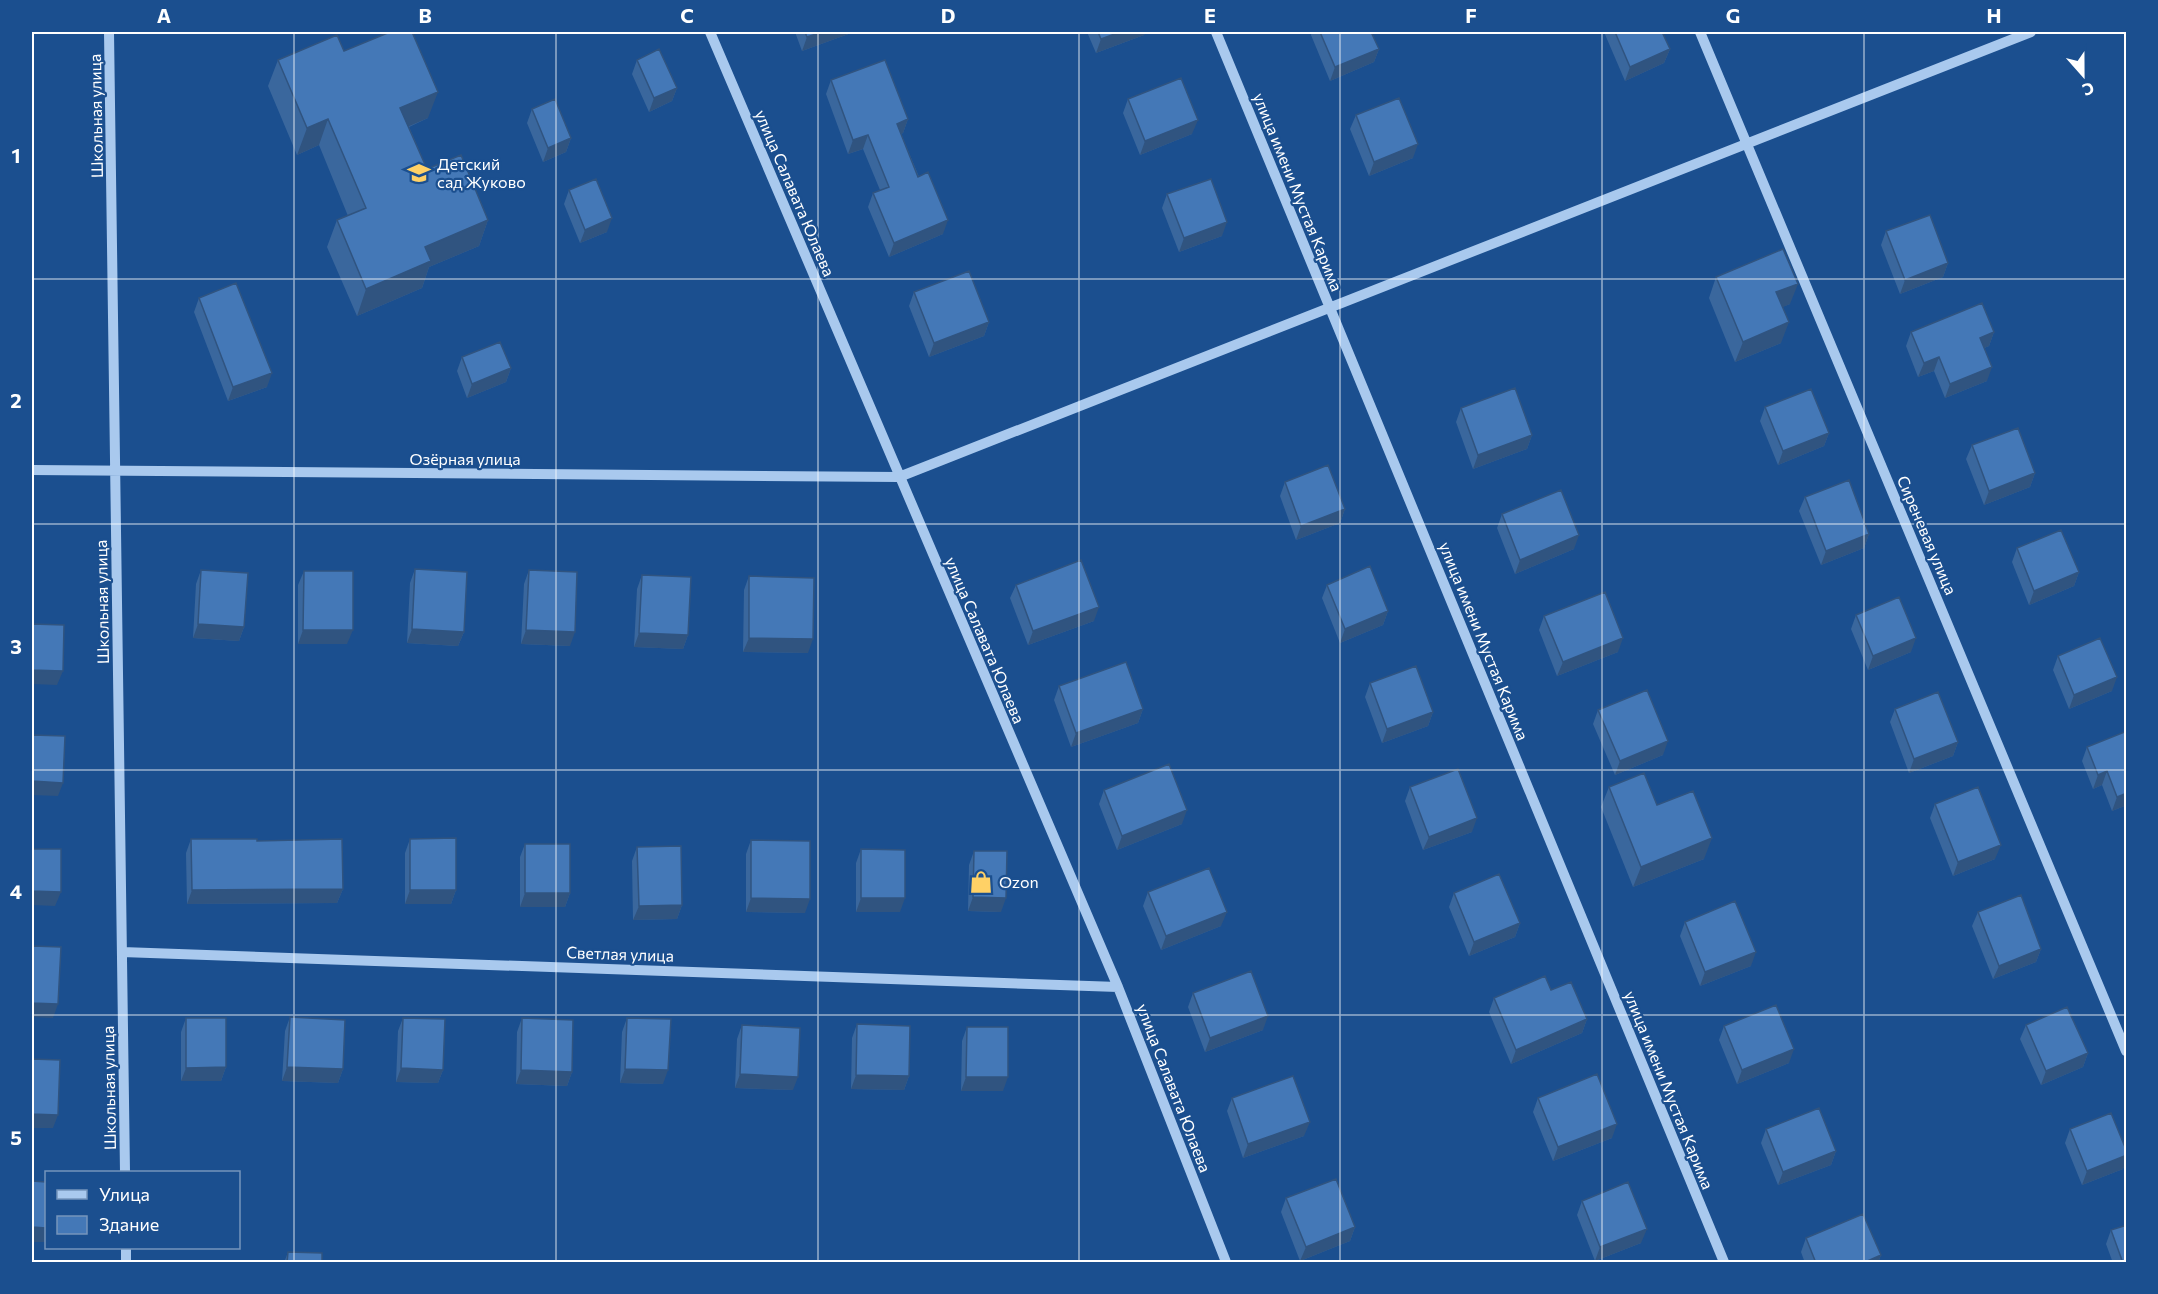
<svg xmlns="http://www.w3.org/2000/svg" width="2158" height="1294" viewBox="0 0 2158 1294" font-family="Commissioner,sans-serif">
<style>
.lines{fill:none;stroke-linecap:round;stroke-linejoin:round}
.minor{stroke:#a9c9ee;stroke-width:10}
.wall{fill:#3a679d}
.shaded-wall{fill:#305480}
.building{fill:#4478b7;stroke:#305480;stroke-width:1.5}
.grid{fill:none;stroke:#fff;stroke-width:1.5;stroke-opacity:0.55}
.labels{text-anchor:middle;stroke-width:4.5;stroke-linejoin:round;paint-order:stroke}
.street-label{font-size:16px;fill:#fff;stroke:#1b4f8f}
.poi-label{font-size:16px;fill:#fff;stroke:#1b4f8f;text-anchor:start}
.neatline{fill:none;stroke:#fff;stroke-width:2}
.grid-label{font-size:20px;text-anchor:middle;font-weight:bold;fill:#fff}
</style>
<rect width="100%" height="100%" fill="#1b4f8f"/>
<g class="lines">
<path class="minor" d="M109,32L125,1172
M710,32L1118,987L1226,1262
M1216,32L1724,1262
M1700,32L2126,1051
M32,470L899,477L2031,32
M122,952L1118,987
M126,1248V1262"/>
</g>
<path class="wall" d="M795,32H854L802,51Z
M1087,32H1145L1144,35L1096,53Z
M1312,32H1371L1379,49L1374,62L1330,81L1311,35Z
M1604,32H1662L1670,49L1664,63L1625,81Z
M344,51L428,118L409,127L427,169L488,220L479,246L429,267L422,288L357,316L327,247L337,220L348,216L319,145L297,155L268,86L278,60Z
M637,60L677,88L672,101L649,112L632,74Z
M831,80L908,119L903,133L901,134L943,234L889,257L868,207L873,193L880,190L863,149L848,154L826,94Z
M1128,99L1192,134L1140,155L1123,113Z
M532,109L571,138L566,152L543,162L527,123Z
M1356,115L1413,158L1369,176L1350,129Z
M569,190L607,232L580,243L564,204Z
M1167,194L1222,236L1179,252L1162,208Z
M1886,231L1948,263L1943,277L1900,294L1881,245Z
M1716,277L1790,304L1782,307L1781,343L1735,362L1709,298Z
M914,292L989,322L984,336L929,357L909,306Z
M199,298L267,387L228,401L194,312Z
M1911,332H1994L1989,346L1984,348L1987,381L1945,398L1934,371L1918,377L1906,346Z
M462,357L511,368L506,382L467,398L457,371Z
M1765,407L1829,433L1824,446L1778,465L1760,421Z
M1461,408L1532,435L1527,449L1473,469L1456,422Z
M1972,445L2035,473L2030,487L1984,505L1966,459Z
M1285,482L1345,509L1340,523L1296,540L1280,496Z
M1805,497L1869,534L1864,548L1821,565L1799,511Z
M1502,514L1574,549L1515,574L1497,528Z
M2017,548L2079,572L2074,586L2029,605L2012,562Z
M415,569L464,632L458,646L407,643L410,583Z
M201,570L244,627L239,641L193,638L196,584Z
M529,570L570,646L521,644L524,584Z
M304,571L347,644H298V585Z
M642,575L688,635L683,649L634,647L637,589Z
M749,576L808,653L743,652L744,590Z
M1016,585L1094,621L1028,645L1010,598Z
M1327,585L1388,611L1383,625L1340,643L1322,598Z
M1856,615L1911,652L1868,670L1851,629Z
M1544,616L1618,652L1557,676L1539,630Z
M2058,656L2112,691L2069,709L2053,670Z
M1370,683L1433,712L1428,726L1382,743L1365,697Z
M1059,686L1143,709L1138,723L1071,747L1054,700Z
M1895,709L1958,742L1953,756L1909,773L1890,722Z
M1598,710L1663,755L1615,775L1593,724Z
M2127,731V805L2112,811L2102,785L2093,789L2082,761L2087,747Z
M1410,787L1472,832L1423,850L1405,801Z
M1609,787L1657,805L1704,859L1633,887L1601,807Z
M1104,790L1182,824L1117,850L1099,804Z
M1935,804L1995,859L1953,876L1930,818Z
M191,839L257,841L343,889L337,903L187,904L186,853Z
M410,839L456,890L451,904H405V853Z
M751,840L805,913L746,912V854Z
M525,844L570,893L565,907H520V857Z
M637,847L682,905L677,919L633,920L632,861Z
M861,849L900,912H856V863Z
M974,851L1001,912L968,911L969,865Z
M1148,892L1221,926L1161,950L1143,906Z
M1454,893L1520,923L1515,937L1469,956L1449,907Z
M1978,912L2041,949L2036,962L1993,979L1972,926Z
M1685,922L1751,966L1700,986L1680,936Z
M1551,990L1587,1019L1582,1033L1511,1064L1489,1012L1494,998Z
M1193,993L1263,1030L1205,1052L1188,1007Z
M290,1017L343,1069L338,1083L282,1081L285,1031Z
M186,1018L226,1067L221,1081H181V1032Z
M403,1018L443,1070L438,1083L396,1082L398,1031Z
M522,1018L572,1072L567,1086L516,1084L517,1032Z
M627,1018L663,1084L620,1083L622,1032Z
M857,1024L909,1076L904,1090L851,1089L852,1038Z
M742,1025L793,1090L735,1088L737,1039Z
M2026,1025L2088,1053L2083,1067L2041,1085L2020,1039Z
M1724,1026L1789,1063L1737,1084L1719,1040Z
M967,1027L1003,1091H961L962,1041Z
M1232,1098L1304,1136L1243,1158L1227,1111Z
M1538,1098L1612,1138L1553,1161L1533,1112Z
M1766,1129L1836,1151L1831,1165L1778,1185L1761,1143Z
M2070,1129L2127,1152V1158L2123,1169L2082,1185L2065,1143Z
M1286,1198L1355,1227L1350,1241L1300,1261L1281,1212Z
M1582,1201L1641,1243L1595,1261L1577,1215Z
M2111,1230L2127,1263H2113L2106,1244Z
M1806,1238L1881,1255L1878,1263H1805L1801,1252Z
M288,1252L322,1263H284Z"/>
<path class="shaded-wall" d="M822,32H854L802,51L807,37Z
M1120,32H1145L1144,35L1096,53L1101,39Z
M1379,49L1374,62L1330,81L1335,67Z
M1670,49L1664,63L1625,81L1630,67Z
M677,88L672,101L649,112L654,98Z
M438,92L428,118L391,134L400,108Z
M328,119L319,145L297,155L307,128Z
M908,119L903,133L892,138L897,124Z
M1198,120L1192,134L1140,155L1145,141Z
M868,135L863,149L848,154L853,140Z
M571,138L566,152L543,162L548,148Z
M1418,144L1413,158L1369,176L1374,162Z
M612,218L607,232L580,243L585,230Z
M488,220L479,246L429,267L422,288L357,316L366,289L425,247Z
M948,220L943,234L889,257L894,243Z
M1227,222L1222,236L1179,252L1184,238Z
M1948,263L1943,277L1900,294L1905,280Z
M1798,284L1790,304L1769,313L1776,292Z
M989,322L984,336L929,357L934,343Z
M1789,322L1781,343L1735,362L1743,342Z
M1994,332L1989,346L1975,352L1980,338Z
M1939,357L1934,371L1918,377L1924,363Z
M1992,367L1987,381L1945,398L1950,384Z
M511,368L506,382L467,398L472,384Z
M272,373L267,387L228,401L233,387Z
M1829,433L1824,446L1778,465L1783,451Z
M1532,435L1527,449L1473,469L1478,455Z
M2035,473L2030,487L1984,505L1989,491Z
M1345,509L1340,523L1296,540L1301,526Z
M1869,534L1864,548L1821,565L1826,551Z
M1579,535L1574,549L1515,574L1520,560Z
M2079,572L2074,586L2029,605L2034,591Z
M1099,607L1094,621L1028,645L1033,631Z
M1388,611L1383,625L1340,643L1345,629Z
M198,624L244,627L239,641L193,638Z
M412,629L464,632L458,646L407,643Z
M303,630H353L347,644H298Z
M526,630L575,632L570,646L521,644Z
M639,633L688,635L683,649L634,647Z
M749,638L813,639L808,653L743,652Z
M1623,638L1618,652L1557,676L1563,662Z
M1916,638L1911,652L1868,670L1873,656Z
M32,670L63,671L57,685L32,684Z
M2117,677L2112,691L2069,709L2074,695Z
M1143,709L1138,723L1071,747L1076,733Z
M1433,712L1428,726L1382,743L1387,729Z
M1668,741L1663,755L1615,775L1620,761Z
M1958,742L1953,756L1909,773L1914,759Z
M2107,771L2102,785L2093,789L2098,775Z
M32,781L63,783L58,796L32,795Z
M2127,793V805L2112,811L2117,797Z
M1187,810L1182,824L1117,850L1122,836Z
M1477,818L1472,832L1423,850L1429,837Z
M1712,838L1704,859L1633,887L1641,867Z
M2001,845L1995,859L1953,876L1958,862Z
M343,889L337,903L187,904L192,890Z
M410,890H456L451,904H405Z
M32,891L61,892L55,906L32,905Z
M525,893H570L565,907H520Z
M973,897L1006,898L1001,912L968,911Z
M751,898L810,899L805,913L746,912Z
M861,898H905L900,912H856Z
M682,905L677,919L633,920L639,906Z
M1227,912L1221,926L1161,950L1166,936Z
M1520,923L1515,937L1469,956L1474,942Z
M2041,949L2036,962L1993,979L1999,966Z
M1756,952L1751,966L1700,986L1705,972Z
M32,1003L58,1004L53,1018L32,1017Z
M1268,1016L1263,1030L1205,1052L1210,1038Z
M1587,1019L1582,1033L1511,1064L1516,1050Z
M1794,1049L1789,1063L1737,1084L1742,1070Z
M2088,1053L2083,1067L2041,1085L2046,1071Z
M226,1067L221,1081H181L186,1068Z
M287,1067L343,1069L338,1083L282,1081Z
M401,1068L443,1070L438,1083L396,1082Z
M625,1069L668,1070L663,1084L620,1083Z
M521,1070L572,1072L567,1086L516,1084Z
M740,1074L798,1077L793,1090L735,1088Z
M856,1075L909,1076L904,1090L851,1089Z
M966,1077H1008L1003,1091H961Z
M32,1114L58,1115L53,1128H32Z
M1310,1122L1304,1136L1243,1158L1248,1144Z
M1617,1124L1612,1138L1553,1161L1558,1147Z
M1836,1151L1831,1165L1778,1185L1783,1172Z
M2127,1155V1158L2123,1169L2082,1185L2087,1171Z
M32,1227L46,1228V1242H32Z
M1355,1227L1350,1241L1300,1261L1306,1247Z
M1647,1229L1641,1243L1595,1261L1600,1247Z
M1881,1255L1878,1263H1863Z"/>
<path class="building" d="M390,32H412L438,92L400,108L427,169L461,155L488,220L425,247L431,261L366,289L337,220L366,208L328,119L307,128L278,60L337,35L344,51Z
M805,32H822L807,37Z
M1098,32H1120L1101,39Z
M1320,32H1371L1379,49L1335,67Z
M1615,32H1662L1670,49L1630,67Z
M659,49L677,88L654,98L637,60Z
M885,60L908,119L897,124L918,177L928,172L948,220L894,243L873,193L889,187L868,135L853,140L831,80Z
M1181,78L1198,120L1145,141L1128,99Z
M1399,98L1418,144L1374,162L1356,115Z
M555,99L571,138L548,148L532,109Z
M596,179L612,218L585,230L569,190Z
M1211,179L1227,222L1184,238L1167,194Z
M1930,215L1948,263L1905,280L1886,231Z
M1783,249L1798,284L1776,292L1789,322L1743,342L1716,277Z
M969,271L989,322L934,343L914,292Z
M236,283L272,373L233,387L199,298Z
M1982,303L1994,332L1980,338L1992,367L1950,384L1939,357L1924,363L1911,332Z
M500,342L511,368L472,384L462,357Z
M1515,388L1532,435L1478,455L1461,408Z
M1811,389L1829,433L1783,451L1765,407Z
M2018,428L2035,473L1989,491L1972,445Z
M1328,465L1345,509L1301,526L1285,482Z
M1849,480L1869,534L1826,551L1805,497Z
M1561,490L1579,535L1520,560L1502,514Z
M2061,530L2079,572L2034,591L2017,548Z
M1081,560L1099,607L1033,631L1016,585Z
M1370,566L1388,611L1345,629L1327,585Z
M415,569L467,572L464,632L412,629Z
M201,570L248,573L244,627L198,624Z
M529,570L577,572L575,632L526,630Z
M304,571H353V630H303Z
M642,575L691,577L688,635L639,633Z
M749,576L814,578L813,639L749,638Z
M1605,592L1623,638L1563,662L1544,616Z
M1899,597L1916,638L1873,656L1856,615Z
M32,624L64,625L63,671L32,670Z
M2100,638L2117,677L2074,695L2058,656Z
M1126,662L1143,709L1076,733L1059,686Z
M1416,666L1433,712L1387,729L1370,683Z
M1647,690L1668,741L1620,761L1598,710Z
M1938,692L1958,742L1914,759L1895,709Z
M2127,731V793L2117,797L2107,771L2098,775L2087,747Z
M32,735L65,736L63,783L32,781Z
M1169,764L1187,810L1122,836L1104,790Z
M1458,769L1477,818L1429,837L1410,787Z
M1644,773L1657,805L1693,791L1712,838L1641,867L1609,787Z
M1978,787L2001,845L1958,862L1935,804Z
M456,838V890H410V839Z
M191,839H257V841L342,839L343,889L192,890Z
M751,840L810,841V899L751,898Z
M525,844H570V893H525Z
M681,846L682,905L639,906L637,847Z
M32,849H61V892L32,891Z
M861,849L905,850V898H861Z
M974,851H1007L1006,898L973,897Z
M1209,868L1227,912L1166,936L1148,892Z
M1499,874L1520,923L1474,942L1454,893Z
M2021,895L2041,949L1999,966L1978,912Z
M1735,901L1756,952L1705,972L1685,922Z
M32,946L61,947L58,1004L32,1003Z
M1251,971L1268,1016L1210,1038L1193,993Z
M1545,976L1551,990L1571,982L1587,1019L1516,1050L1494,998Z
M1776,1005L1794,1049L1742,1070L1724,1026Z
M2067,1007L2088,1053L2046,1071L2026,1025Z
M290,1017L345,1020L343,1069L287,1067Z
M186,1018H226V1067L186,1068Z
M403,1018L445,1019L443,1070L401,1068Z
M522,1018L573,1020L572,1072L521,1070Z
M627,1018L671,1019L668,1070L625,1069Z
M857,1024L910,1026L909,1076L856,1075Z
M742,1025L800,1028L798,1077L740,1074Z
M967,1027H1008V1077H966Z
M32,1059L60,1060L58,1115L32,1114Z
M1597,1074L1617,1124L1558,1147L1538,1098Z
M1293,1076L1310,1122L1248,1144L1232,1098Z
M1819,1108L1836,1151L1783,1172L1766,1129Z
M2111,1113L2127,1152V1155L2087,1171L2070,1129Z
M1336,1179L1355,1227L1306,1247L1286,1198Z
M32,1181L46,1182V1228L32,1227Z
M1628,1182L1647,1229L1600,1247L1582,1201Z
M1863,1214L1881,1255L1863,1263H1816L1806,1238Z
M2127,1225V1263H2123L2111,1230Z
M288,1252L322,1253V1263H287Z"/>
<path class="grid" d="M294,32V1262M556,32V1262M818,32V1262M1079,32V1262M1340,32V1262M1602,32V1262M1864,32V1262M32,279H2126M32,524H2126M32,770H2126M32,1015H2126"/>
<defs>
<g id="school-bare" transform="scale(1.8)"><path d="M0-5L7-2L0 1L-7-2ZM-4 1L0 2.5L4 1V4Q0 6-4 4Z" fill="#ffd166" stroke="#1b4f8f" stroke-width="2.5" paint-order="stroke"/></g>
<g id="shop-bare" transform="scale(1.8)"><path d="M-5-2.5h2.3a2.7 3.5 0 0 1 5.4 0H5L5.5 6h-11ZM-1.5-2.5h3a1.5 2.3 0 0 0-3 0Z" fill="#ffd166" stroke="#1b4f8f" stroke-width="2.5" paint-order="stroke"/></g>
</defs>
<g fill-rule="evenodd">
<use href="#school-bare" x="419" y="173"/>
<use href="#shop-bare" x="981" y="882"/>
</g>
<g class="labels">
<g class="street-label">
<text transform="translate(96 116) rotate(-91)" y="6">Школьная улица</text>
<text transform="translate(1298 192) rotate(68)" y="6">улица имени Мустая Карима</text>
<text transform="translate(795 193) rotate(67)" y="6">улица Салавата Юлаева</text>
<text x="465" y="465">Озёрная улица</text>
<text transform="translate(1927 535) rotate(67)" y="6">Сиреневая улица</text>
<text transform="translate(102 602) rotate(-91)" y="6">Школьная улица</text>
<text transform="translate(985 640) rotate(67)" y="6">улица Салавата Юлаева</text>
<text transform="translate(1484 641) rotate(68)" y="6">улица имени Мустая Карима</text>
<text transform="translate(620 954) rotate(2)" y="6">Светлая улица</text>
<text transform="translate(109 1088) rotate(-91)" y="6">Школьная улица</text>
<text transform="translate(1174 1088) rotate(69)" y="6">улица Салавата Юлаева</text>
<text transform="translate(1669 1090) rotate(68)" y="6">улица имени Мустая Карима</text>
</g>
<g class="poi-label">
<text x="437" y="170">Детский<tspan x="437" dy="18">сад Жуково</tspan></text>
<text x="999" y="888">Ozon</text>
</g>
</g>
<rect width="2158" height="1294" fill="none" stroke="#1b4f8f" stroke-width="66"/>
<rect x="45" y="1171" width="195" height="78" fill="#1b4f8f" stroke="#7695bc" stroke-width="1.5"/>
<rect x="57" y="1190" width="30" height="9" fill="#a9c9ee" stroke="#7695bc" stroke-width="1.5"/>
<text x="99" y="1201" font-size="18" fill="#ffffff">Улица</text>
<rect x="57" y="1216" width="30" height="18" fill="#4478b7" stroke="#7695bc" stroke-width="1.5"/>
<text x="99" y="1231" font-size="18" fill="#ffffff">Здание</text>
<g transform="translate(2083 75) rotate(159)" stroke="#1b4f8f" stroke-width="4.5" paint-order="stroke">
<path d="M0-4.5L10 22L0 15L-10 22Z" fill="#ffffff"/>
<text y="-9" font-size="16" font-weight="bold" text-anchor="middle" fill="#ffffff">С</text>
</g>
<rect x="33" y="33" width="2092" height="1228" class="neatline"/>
<g class="grid-label">
<text x="164" y="23">A</text>
<text x="425" y="23">B</text>
<text x="687" y="23">C</text>
<text x="948" y="23">D</text>
<text x="1210" y="23">E</text>
<text x="1471" y="23">F</text>
<text x="1733" y="23">G</text>
<text x="1994" y="23">H</text>
<text x="16" y="163">1</text>
<text x="16" y="408">2</text>
<text x="16" y="654">3</text>
<text x="16" y="899">4</text>
<text x="16" y="1145">5</text>
</g>
</svg>
